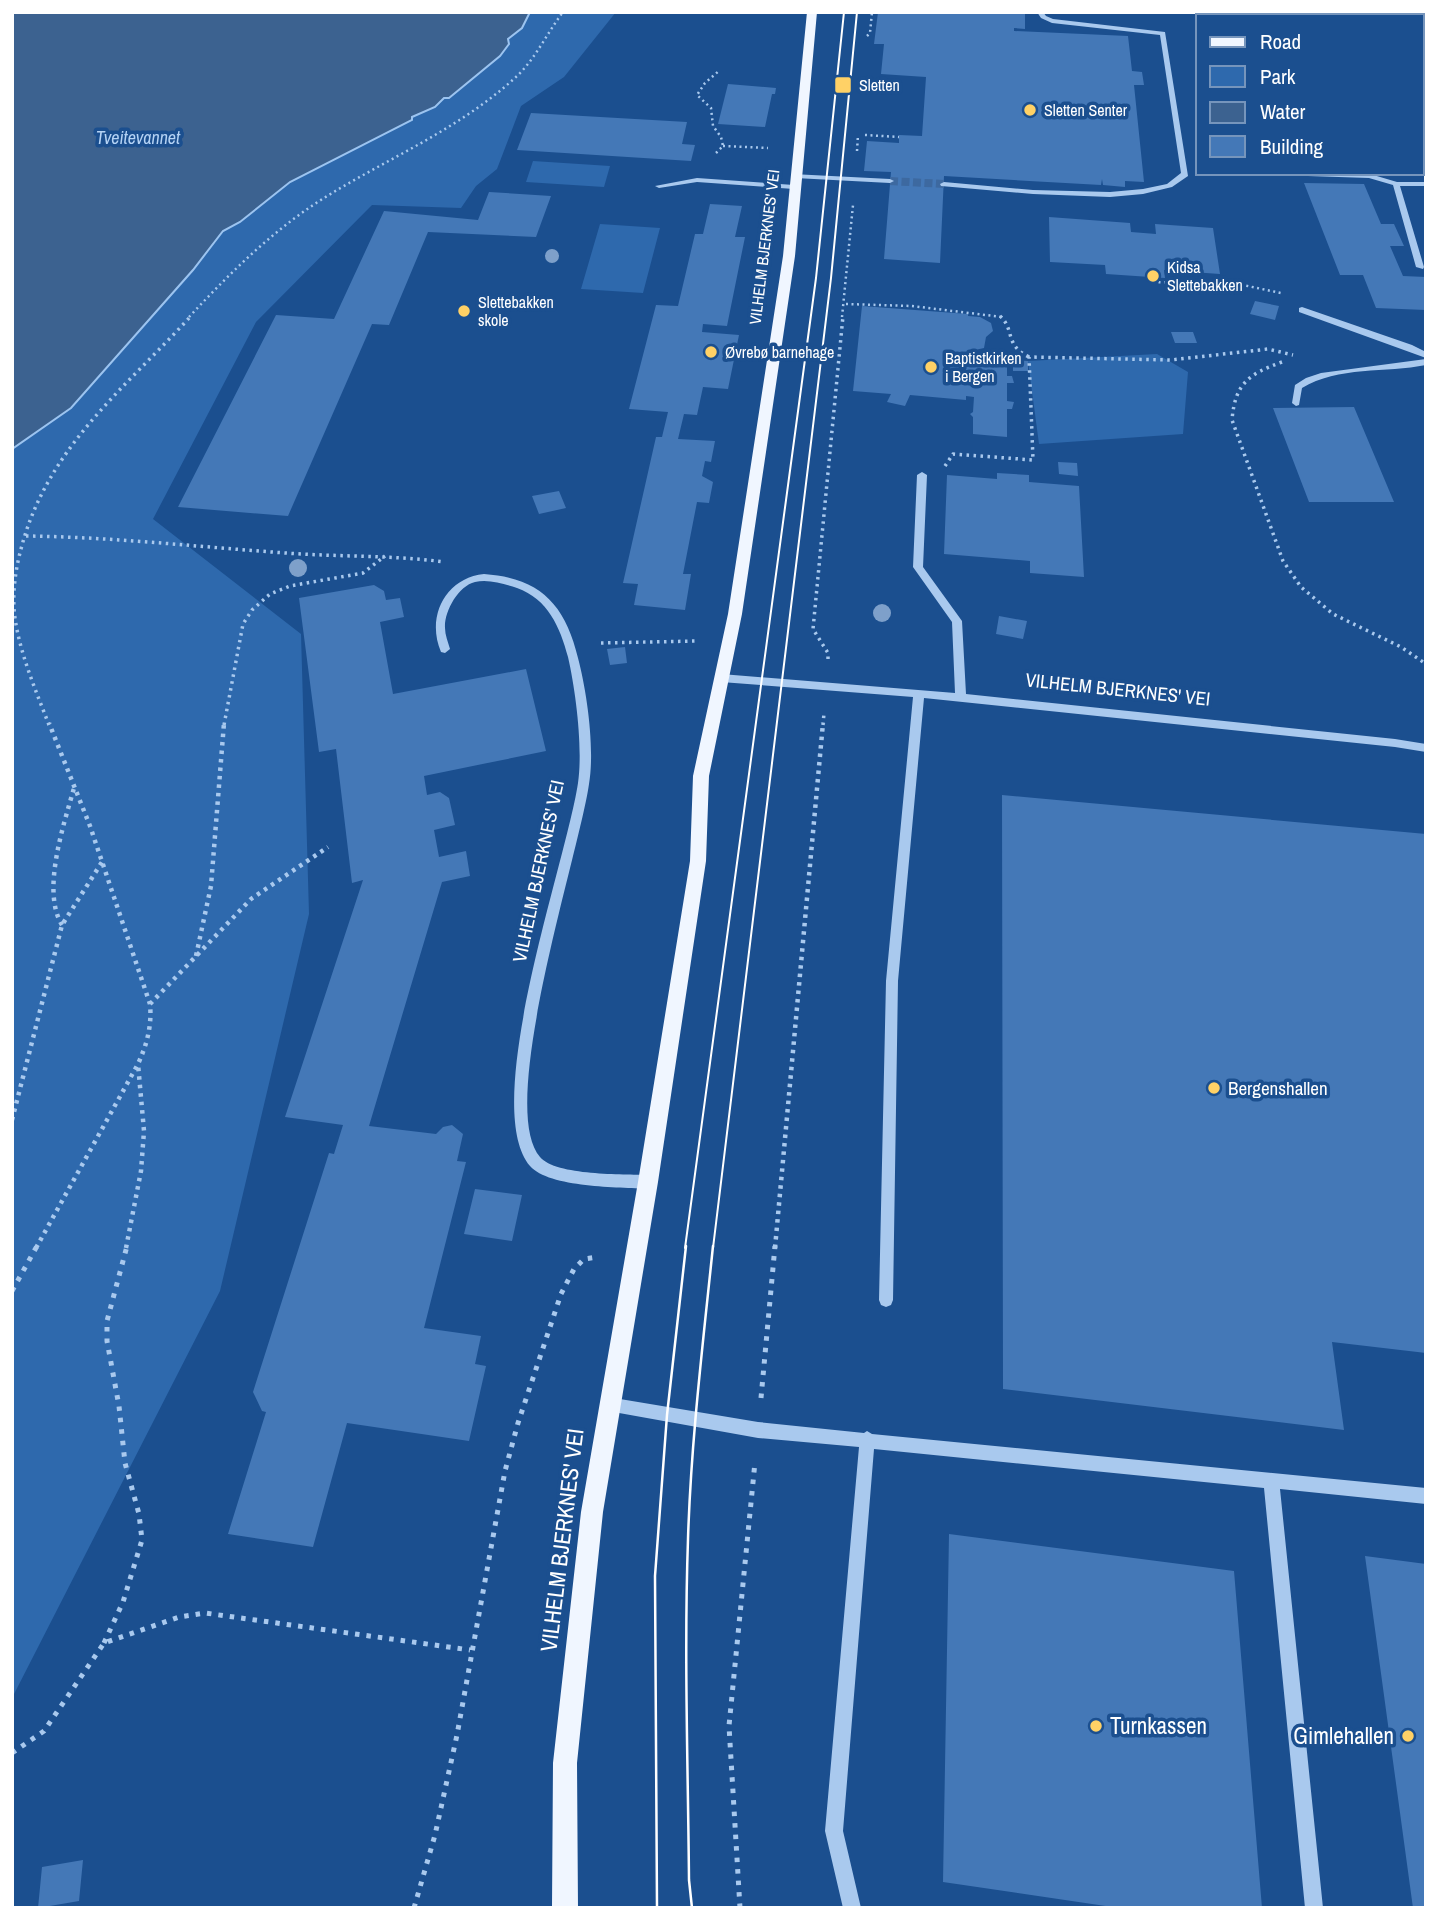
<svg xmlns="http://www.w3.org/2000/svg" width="1438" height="1920" viewBox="0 0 1438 1920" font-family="'Archivo Narrow',sans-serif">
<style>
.green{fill:#2e69ad}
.water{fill:#3c6290;stroke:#9cc4f0;stroke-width:2}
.building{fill:#4478b7}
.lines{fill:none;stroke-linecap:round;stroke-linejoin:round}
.minor-tunnel{stroke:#3d69a0;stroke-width:8;stroke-dasharray:8 3.5;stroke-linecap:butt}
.path-far3{stroke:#a9c9ee;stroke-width:2.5;stroke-dasharray:2 3.5;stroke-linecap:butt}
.path-far2{stroke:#a9c9ee;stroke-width:3.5;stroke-dasharray:2.5 4.5;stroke-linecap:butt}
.path-far1{stroke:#a9c9ee;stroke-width:4.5;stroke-dasharray:3.5 5;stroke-linecap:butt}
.path{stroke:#a9c9ee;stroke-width:5;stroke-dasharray:4.5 7;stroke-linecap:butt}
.minor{fill:#a9c9ee;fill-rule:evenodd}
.major{fill:#f0f6ff;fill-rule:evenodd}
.tram-far1{stroke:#fff;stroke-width:2}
.tram{stroke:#fff;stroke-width:2.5}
.tree{fill:#7ea0ca}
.poi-dot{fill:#ffd166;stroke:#1b4f8f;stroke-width:2.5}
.labels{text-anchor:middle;stroke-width:7;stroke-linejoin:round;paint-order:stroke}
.far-poi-label{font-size:16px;fill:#fff;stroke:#1b4f8f;text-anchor:start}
.far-street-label{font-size:16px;fill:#fff;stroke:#1b4f8f}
.far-water-label{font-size:18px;font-style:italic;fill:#b5d3f5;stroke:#1b4f8f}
.street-label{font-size:19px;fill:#fff;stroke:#1b4f8f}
.poi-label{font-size:19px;fill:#fff;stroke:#1b4f8f;text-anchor:start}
.near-street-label{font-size:23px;fill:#fff;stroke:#1b4f8f}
.near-poi-label{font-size:23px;fill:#fff;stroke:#1b4f8f;text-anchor:start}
</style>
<rect width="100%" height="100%" fill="#1b4f8f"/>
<path class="green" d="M12,12H616L564,77L521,106L497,169L476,186L461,208L372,205L256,322L153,519L301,634L309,914L220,1291L12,1698Z
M533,161L610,166L604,187L526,182Z
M600,224L660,228L643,293L581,289Z
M1157,354L1188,372L1183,434L1039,444L1028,361Z"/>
<path class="water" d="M12,12H530L522,28L508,39L509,44L500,56L449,98H444L435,107L412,117V120L290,182L240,222L223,231L193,270L71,408L12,449Z"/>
<path class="building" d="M878,12H1025V29L1014,28V31L1128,36L1132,71L1142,72L1144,85H1134L1144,182L1125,181V187L1103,185L1102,179L1101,185L944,176L940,263L884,259L891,172L864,171L867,141L899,143V135L922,136L926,77L881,74L884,44H874Z
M1243,12H1278L1280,16H1245Z
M728,84L776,88L775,94H772L765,127L718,124Z
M531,113L687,122L682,144L695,145L691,161L517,150Z
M1304,183L1364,184L1381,224H1394L1404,246H1390L1403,276L1426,277V310L1376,308L1363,275H1340Z
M489,192L551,196L536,237L428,232L389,325L372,324L288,516L178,507L276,315L334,319L384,211L478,220Z
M710,204L742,206L735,237H745L727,326L703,324L702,332L739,335L728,389L703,387L697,415L684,414L678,439L715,441L711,462L705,461L702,476L713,482L709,503L697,502L683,574H691L685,610L634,605L638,584L623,583L656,437H662L668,412L629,409L656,305L678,306L695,234H703Z
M1049,217L1130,223L1131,232L1156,234L1155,224L1213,228L1220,274L1164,270L1165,278L1106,274L1105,265L1050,262Z
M1255,301L1279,306L1275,320L1250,314Z
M862,306L968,314V316L980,317L991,323L993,331L986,337L984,348L975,350V356L1007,359V376H1012L1014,383H1007V401L1014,402L1012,409H1007V437L973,434V417L970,414L973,412L974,397L966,396V400L910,395L905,406L887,402L891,394L853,391Z
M1171,332H1193L1197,343H1175Z
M1013,360L1028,361V371H1013Z
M1354,407L1394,502H1309L1273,408Z
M1058,462L1077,463L1078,476L1059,474Z
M997,473L1029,475V482L1079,486L1084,577L1030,573V561L944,554L947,475L997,479Z
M559,491L566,508L539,514L532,496Z
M374,585L384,591L386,600L400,598L404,617L380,622L393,694L526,669L546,751L424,776L427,795L440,792L449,798L455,825L434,830L439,857L466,851L470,876L442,882L369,1126L436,1134L443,1127L452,1125L463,1134L457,1161L466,1162L424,1328L481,1336L475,1364L486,1366L469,1441L347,1423L313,1547L228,1534L266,1412L262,1411L253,1392L329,1153L334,1154L343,1125L285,1117L363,880L352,883L336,749L319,752L299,598Z
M999,616L1027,621L1023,639L996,634Z
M625,647L627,663L610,665L607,649Z
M1002,795L1426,834V1353L1332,1342L1344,1430L1003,1389Z
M475,1189L522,1195L512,1241L464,1234Z
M949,1534L1234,1571L1262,1908H1119L943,1882Z
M1365,1556L1426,1564V1908H1413Z
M83,1860L79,1901L38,1908L42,1867Z"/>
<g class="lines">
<path class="minor-tunnel" d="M890,181L944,184"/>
<path class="path-far3" d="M1219,12L1221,16
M1287,12L1289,16
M867,36L870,33L872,12
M865,135L899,137
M723,146L768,148
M857,151L858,135
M716,153L723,146L721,137L713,126L711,108L697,95L705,83L720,70
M1153,282L1238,284L1281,293
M846,304L912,306L1002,317
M189,317C230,273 273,230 324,198C388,158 460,129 517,76C536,58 547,33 563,12
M842,317L853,205"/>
<path class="path-far2" d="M1000,316C1015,329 1004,345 1029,357
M1282,362C1249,374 1235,383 1232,420L1283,561L1301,587L1333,614L1401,647L1426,664
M945,466L953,454L1033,460L1029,357L1171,360L1268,349L1293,355
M26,536C113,537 199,547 286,553C339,557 392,555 445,562
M601,643L697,641
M828,659V653L813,629L843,316
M49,725C36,691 20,654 15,618C12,596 15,571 21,549C47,448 123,390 191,316
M224,725L243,624L252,610L270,594L290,586L363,573L385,556
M823,725L824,713"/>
<path class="path-far1" d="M62,925C41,891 64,824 74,788
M196,956L211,886L224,723
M150,1004L251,899L328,847
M12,1120L62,925L102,862
M36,1248L138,1064C147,1044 152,1026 150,1004L90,826L49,723
M126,1248L141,1171L144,1131L138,1064
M775,1248L823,723"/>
<path class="path" d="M12,1291L37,1246
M761,1398L775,1246
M104,1643L123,1602L142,1540L139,1514L125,1463L119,1406L107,1341V1321L127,1246
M12,1753L44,1731L104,1643L179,1617L205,1613L470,1650
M414,1908L435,1835L457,1735L505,1471L518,1423L561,1294L574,1269L584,1259L598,1257
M740,1908L729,1726L755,1462"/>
<path class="minor" d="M1037,12H1043L1046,16L1053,19L1165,32L1188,176L1172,187L1143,194L1110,197L1033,194L941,186L940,184L944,182L1033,190L1110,192L1143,189L1167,184L1181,173L1160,35L1052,23L1041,18Z
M1343,12H1349L1351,16H1345Z
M1422,126L1426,128V137L1422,135Z
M792,174L890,179L894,181L890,183L795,178L791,176Z
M1304,174H1370L1397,182H1426V186H1400L1424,267L1423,269L1416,267L1393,185L1369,178L1308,176Z
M697,178L794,185L798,187L794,189L697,182L659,188L655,186Z
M1302,307L1412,345L1426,352V358L1299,312V308Z
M1426,359V365C1386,373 1338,366 1302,388L1299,405L1296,406L1292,403L1295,385L1306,378L1321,373Z
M922,472L927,475L923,567L962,621L966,694L1395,739L1426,744V752L1395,747L924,698L898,981L893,1300L891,1305L886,1307L881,1305L879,1300L886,981L913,697L721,682L716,678L721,674L955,693L952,622L913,567L917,475Z
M484,574C540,578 565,604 578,658C587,692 595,749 589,784C579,854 496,1107 540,1157C556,1176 624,1174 648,1175L653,1177L655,1182L653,1187L648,1189C620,1187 549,1188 530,1166C479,1105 566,863 578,783C583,748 576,692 568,657C560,627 548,599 517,588C504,584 489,579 475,582C458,586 444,612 445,628C445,635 448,642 450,649L445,653L441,652C426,617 445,578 484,574Z
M608,1397L758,1422L864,1433L867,1431L872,1434L1426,1488V1504L1280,1489L1323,1908H1305L1264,1488L874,1449L843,1831L861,1908H843L825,1831L859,1447L758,1438L608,1411L603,1409L601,1404L603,1399Z"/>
<path class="major" d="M807,12H817L795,256L742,614L709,776L706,861L658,1182L603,1512L577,1763L578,1908H552L553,1763L581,1512L638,1182L690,861L693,776L728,614L783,256Z"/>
<path class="tram-far1" d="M685,1248L816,278L844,12
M713,1248L831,278L857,12"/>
<path class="tram" d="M657,1908L655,1576L667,1415L686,1246
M692,1908L689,1880C688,1766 684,1652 688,1539C691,1441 703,1343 713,1246"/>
</g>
<g class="tree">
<circle cx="552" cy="256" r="7"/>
<circle cx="298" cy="568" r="9"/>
<circle cx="882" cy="613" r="9"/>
</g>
<g class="poi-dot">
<rect x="834" y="76" width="18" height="18" rx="3.5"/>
<circle cx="1030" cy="110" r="7"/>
<circle cx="1153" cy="276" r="7"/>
<circle cx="464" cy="311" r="7"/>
<circle cx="711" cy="352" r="7"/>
<circle cx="931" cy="367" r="7"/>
<circle cx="1214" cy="1088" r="7"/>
<circle cx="1096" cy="1726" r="7"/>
<circle cx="1408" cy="1736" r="7"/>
</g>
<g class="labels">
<g class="far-poi-label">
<text x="859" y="91">Sletten</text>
<text x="1044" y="116">Sletten Senter</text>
<text x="1167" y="273">Kidsa<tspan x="1167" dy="18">Slettebakken</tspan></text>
<text x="478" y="308">Slettebakken<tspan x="478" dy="18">skole</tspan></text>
<text x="725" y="358">Øvrebø barnehage</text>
<text x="945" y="364">Baptistkirken<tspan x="945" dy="18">i Bergen</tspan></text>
</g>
<g class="far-street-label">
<text transform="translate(764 247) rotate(-83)" y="6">VILHELM BJERKNES' VEI</text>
</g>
<g class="far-water-label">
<text x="138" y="144">Tveitevannet</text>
</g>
<g class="street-label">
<text transform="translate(1118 689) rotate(6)" y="7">VILHELM BJERKNES' VEI</text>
<text transform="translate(538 871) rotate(-78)" y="7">VILHELM BJERKNES' VEI</text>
</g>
<g class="poi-label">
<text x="1228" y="1095">Bergenshallen</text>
</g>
<g class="near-street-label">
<text transform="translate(562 1540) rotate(-83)" y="8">VILHELM BJERKNES' VEI</text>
</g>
<g class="near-poi-label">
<text x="1110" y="1734">Turnkassen</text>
<text x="1394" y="1744" text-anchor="end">Gimlehallen</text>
</g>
</g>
<rect width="1438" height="1920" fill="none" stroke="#ffffff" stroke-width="28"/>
<rect x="1196" y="14" width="228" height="161" fill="#1b4f8f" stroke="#7695bc" stroke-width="2"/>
<rect x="1210" y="37" width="35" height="10" fill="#f0f6ff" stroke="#7695bc" stroke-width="2"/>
<text x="1260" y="49" font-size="21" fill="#ffffff">Road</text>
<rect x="1210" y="66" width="35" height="21" fill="#2e69ad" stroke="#7695bc" stroke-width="2"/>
<text x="1260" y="84" font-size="21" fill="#ffffff">Park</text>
<rect x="1210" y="102" width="35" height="21" fill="#3c6290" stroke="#7695bc" stroke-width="2"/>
<text x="1260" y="119" font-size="21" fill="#ffffff">Water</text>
<rect x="1210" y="136" width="35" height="21" fill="#4478b7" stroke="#7695bc" stroke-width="2"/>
<text x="1260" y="154" font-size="21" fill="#ffffff">Building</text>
</svg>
